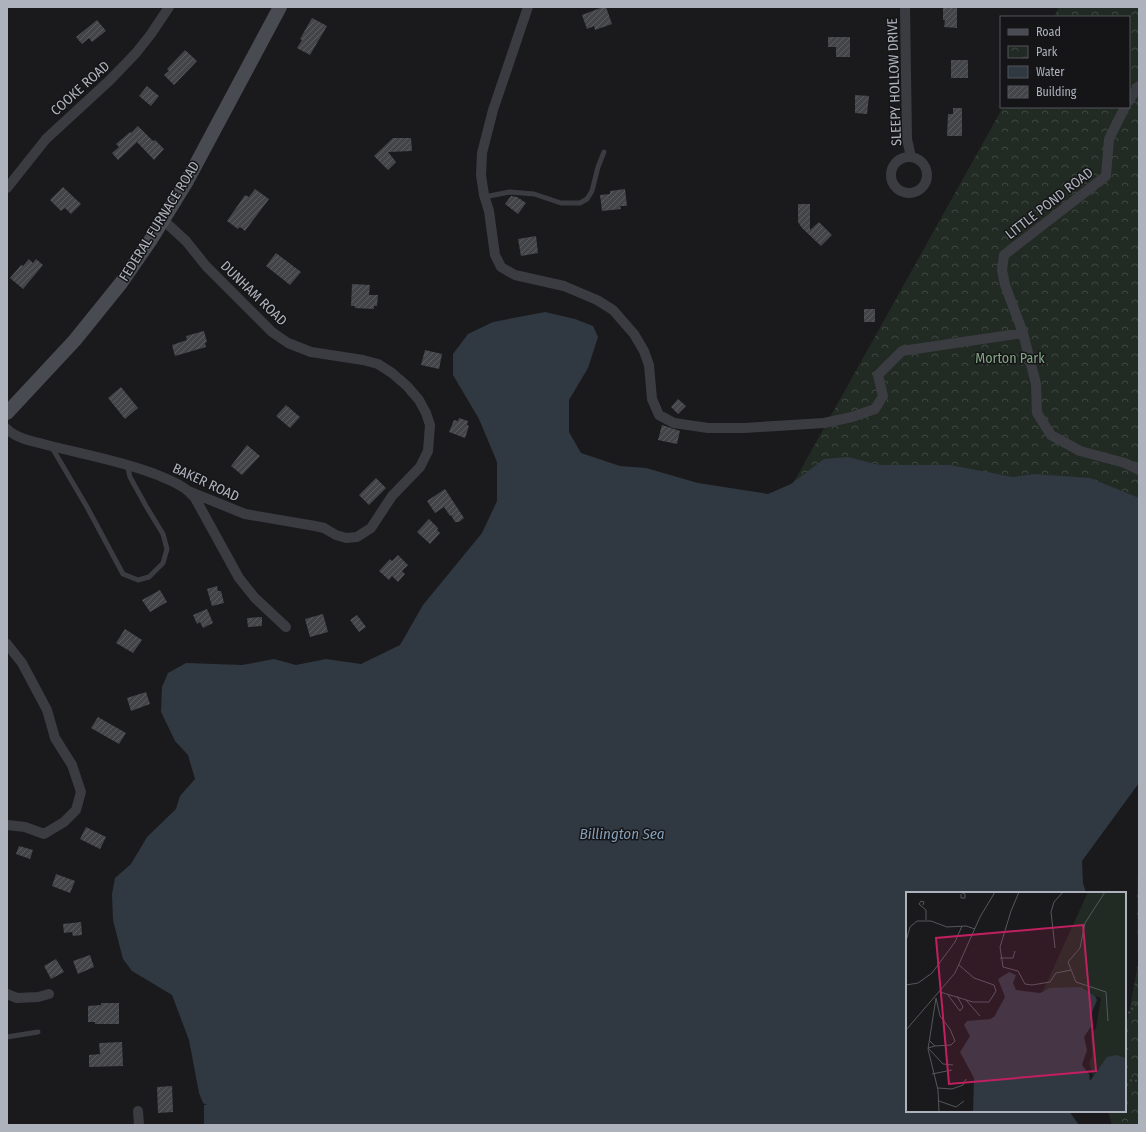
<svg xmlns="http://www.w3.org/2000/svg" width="1146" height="1132" viewBox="0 0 1146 1132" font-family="'Fira Sans Condensed',sans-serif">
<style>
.park{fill:url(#park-crowns)}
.water{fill:#303941}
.building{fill:url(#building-hatch)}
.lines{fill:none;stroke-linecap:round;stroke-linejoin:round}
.path{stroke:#414349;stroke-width:2;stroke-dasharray:2 3;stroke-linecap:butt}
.service{stroke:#3b3c42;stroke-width:5}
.minor{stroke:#3b3c42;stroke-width:10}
.secondary{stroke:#494b52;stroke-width:14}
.labels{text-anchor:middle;stroke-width:3;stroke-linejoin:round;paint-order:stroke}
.street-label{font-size:14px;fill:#adb2bc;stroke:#151518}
.park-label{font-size:14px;fill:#84a686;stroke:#151518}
.water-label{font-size:15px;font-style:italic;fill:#859fb6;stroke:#151518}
.inset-road{fill:none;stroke:#55575c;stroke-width:1}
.view{fill:#c12060;fill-opacity:0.15;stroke:#c12060;stroke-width:2}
.inset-edge{fill:none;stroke:#adb2bc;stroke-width:2}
</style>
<defs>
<pattern id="park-crowns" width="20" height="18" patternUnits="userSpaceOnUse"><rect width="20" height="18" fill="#222b23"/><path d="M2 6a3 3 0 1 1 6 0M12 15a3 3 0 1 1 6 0" fill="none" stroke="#3f4741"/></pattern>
<pattern id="building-hatch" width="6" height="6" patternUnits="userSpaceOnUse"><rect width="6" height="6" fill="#444549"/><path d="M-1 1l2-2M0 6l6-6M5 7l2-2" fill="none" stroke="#5c5d61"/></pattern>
</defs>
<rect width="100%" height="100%" fill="#1a1a1c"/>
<path class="park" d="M1059,7H1139V516L785,498L1003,107H1129V17H1054Z
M1139,844V1125H1112L1108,1111H1125V1023L1128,1018L1138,964L1137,899Z"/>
<path class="water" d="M545,312L575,319L593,326L598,337L588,368L569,400V432L581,453L620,466L646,468L698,483L768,494L791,484L824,459L848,457L879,465H950L1013,477L1034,474L1090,478L1139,498V783L1082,861L1083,883L1086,893H907V1111H1069L1079,1125H204V1105H207L203,1103L199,1093L189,1040L172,995L132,971L123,959L113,920L112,894L115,878L131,864L147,837L176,809L180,796L195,779L188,755L175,741L161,712L162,687L168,673L186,663L242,665L274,659L296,665L326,659L361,664L400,645L423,605L482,533L497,501V462L479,419L453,375V354L468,334L493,322Z"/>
<path class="building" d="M603,7H606L612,24L595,30L594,26L587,29L582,15Z
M943,7H957V28L944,27L945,20H943Z
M312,18L327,26L310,55L297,48L302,40L300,39Z
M97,20L106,31L92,42L89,38L82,44L76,37Z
M828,37H850V57H836V47H828Z
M185,50L197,61L174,85L164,75L169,71L167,69Z
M951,60H968V78H951Z
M147,86L159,96L151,106L139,96Z
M855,95L869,96L867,114L855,113Z
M953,108H962V136H947L948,114H953Z
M138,126L153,141L155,140L164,149L154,160L137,142L118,160L112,153L119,147L116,144L130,132L131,133Z
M393,138H411L412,151L388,152L396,162L388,170L374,156Z
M63,187L81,204L71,214L65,208L61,211L50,200Z
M255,189L269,199L245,231L240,227L238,229L227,221L245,195L249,197Z
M625,189L627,206H620L621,209L602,211L600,195L610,194V191Z
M511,196L517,197L526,203L518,214L505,204Z
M798,204H810V230L819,222L832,235L821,246L802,228L798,222Z
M536,236L538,253L521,256L518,239Z
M276,253L301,272L290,285L266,266Z
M29,259L33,263L36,259L43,265L23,289L10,278L21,265L23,266Z
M352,284L370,285L369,295H378L377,306H374V309L355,308V306H351Z
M864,309H875V322H864Z
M204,331L207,342L205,343L206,347L175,356L172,345L187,340L186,336Z
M425,350L442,354L439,369L421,365Z
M121,387L138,408L125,419L108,398Z
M678,399L686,406L678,414L671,407Z
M286,405L300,417L290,428L276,416Z
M459,418L468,421L467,425L469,426L465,438L449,432L454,420L458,421Z
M662,425L680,431L677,444L658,440Z
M247,445L260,456L242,475L231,466Z
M376,478L386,488L369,505L359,495Z
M445,489L464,518L459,522H455L451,515L450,516L444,507L435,513L427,501Z
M429,519L438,528L437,530L440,533L430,544L417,532Z
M398,555L408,565L402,571L405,574L398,582L392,576L389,580L379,571L390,559L392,561Z
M217,586L218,591H221L224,603L212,606L207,589Z
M160,590L167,602L150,612L142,600Z
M207,609L213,623L203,628L200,622L197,624L193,615Z
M323,614L328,632L310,637L305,619Z
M357,615L366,627L359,632L350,620Z
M262,617V626L248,627L247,618Z
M125,629L142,640L133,653L116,643Z
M146,692L150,704L131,711L127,698Z
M98,717L126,733L119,744L91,728Z
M86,827L106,837L100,849L80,839Z
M19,846L33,850L30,859L16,854Z
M56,874L75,881L70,893L52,886Z
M81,922L82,935L73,936L72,932L64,933L63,924Z
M90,955L94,967L78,974L73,961Z
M56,959L64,972L51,979L44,966Z
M101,1003H119V1024H95V1022H88V1006L101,1005Z
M122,1042L123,1066L89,1067V1055L100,1054L99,1043Z
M172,1086L173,1112L158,1113L157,1087Z"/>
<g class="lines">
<path class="path" d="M1125,1017L1139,1001
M1125,1080L1139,1081"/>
<path class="service" d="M484,197L510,192L534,194L561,203H580L587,199L592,191L598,167L604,152
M51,446L87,507L123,574L138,580L149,577L163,563L167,549L163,534L146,506L130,477L127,465
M7,1037L38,1032"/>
<path class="minor" d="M528,7L493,110L482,153L481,175L484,195L489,211L495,255L501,267L515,275L564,286L597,300L613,310L634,334L644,351L649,365L652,399L659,415L674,423L708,428H744L824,423L852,417L875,409L883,396L878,375L902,351L1023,333
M905,7L907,139L911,157
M1129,100L1139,86
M1125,107L1109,139L1106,176L1004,255L1002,270L1005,285L1023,333L1036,384L1037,413L1051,435L1080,451L1125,463L1139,470
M891 175a18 18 0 1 1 36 0a18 18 0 1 1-36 0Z
M7,188L46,139L110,80L136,53L151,34L169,7
M7,429C16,438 31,441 43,444C81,454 119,460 155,474C167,479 179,483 188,491L245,514L315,526L324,528L336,535L346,538L357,537L371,528L392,496L420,467L428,451L430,425L426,413L419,400L407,386L392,373L378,364L363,360L311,352L288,343L272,332L206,266L186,241L163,220
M190,493L195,498L239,578L255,598L286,627
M7,644L22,663L47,710L55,738L72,765L81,792L76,810L64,822L44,834L25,827L7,825
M7,994L17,998L38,997L49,994
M138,1111L139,1125"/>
<path class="secondary" d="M7,413L75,340L121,283L150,241L187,181L280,7"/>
</g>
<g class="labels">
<g class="street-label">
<text transform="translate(894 82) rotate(-92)" y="5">SLEEPY HOLLOW DRIVE</text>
<text transform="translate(80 88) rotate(-42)" y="5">COOKE ROAD</text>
<text transform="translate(1049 203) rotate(-38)" y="5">LITTLE POND ROAD</text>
<text transform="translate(159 221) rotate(-58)" y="5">FEDERAL FURNACE ROAD</text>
<text transform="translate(254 293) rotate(44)" y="5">DUNHAM ROAD</text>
<text transform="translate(206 482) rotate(25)" y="5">BAKER ROAD</text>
</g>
<g class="park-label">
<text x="1010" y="363">Morton Park</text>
</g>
<g class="water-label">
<text x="622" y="839">Billington Sea</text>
</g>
</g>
<g transform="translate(906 892)">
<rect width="220" height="220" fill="#1a1a1c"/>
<path d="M182,0H220V166L216,165L189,189L183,171L186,164L185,142L190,136L195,106L176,99L136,101Z" fill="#222b23"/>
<path d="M103,80L110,83L107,91L110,98L134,101L144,96L175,95L189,104L191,108L185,122L186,133L178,145L181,158L176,173L183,182L184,189L201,165L210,163L220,166V220H67L68,186L54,160L64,144L58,133L61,129L84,127L88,125L99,105L92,87Z" fill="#303941"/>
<path class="inset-road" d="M54,0L59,2V6H55V2M113,0L105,19L94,55L97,75L112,79L119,92L126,93L144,90L150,81L165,78M199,0L179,31L174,56L162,70L170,90L200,100L202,129M17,13L18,10L15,9L13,12L20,18V28M0,49L4,35L11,29H25L41,35L60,34L69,37M149,56L145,20L148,10L157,0M94,66H107L109,59M0,93L12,91L26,81L49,50L56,34M34,100L67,110H83L90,99L88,93L68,86L53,73M42,103L54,119L57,115L51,104M30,106L22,157L32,198L33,220M60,108L74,124M0,138L49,81L74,25L89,0M23,148L29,154L45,153L49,149L44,137L34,124L30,106M29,154L22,156L37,172L47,173M26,182L46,178M32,196L46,197L57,193L60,187M33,209L50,215L58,209"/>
<path class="view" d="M177,33L190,179L43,192L30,46Z"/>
<rect width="220" height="220" class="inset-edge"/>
</g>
<rect width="1146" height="1132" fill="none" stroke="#adb2bc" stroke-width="16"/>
<rect x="1000" y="16" width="130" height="92" fill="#151518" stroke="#52545a"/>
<rect x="1008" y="29" width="20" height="6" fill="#494b52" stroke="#52545a"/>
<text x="1036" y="36" font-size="12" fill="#adb2bc">Road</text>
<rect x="1008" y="46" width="20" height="12" fill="url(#park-crowns)" stroke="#52545a"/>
<text x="1036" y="56" font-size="12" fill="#adb2bc">Park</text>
<rect x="1008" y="66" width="20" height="12" fill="#303941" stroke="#52545a"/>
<text x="1036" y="76" font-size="12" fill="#adb2bc">Water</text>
<rect x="1008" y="86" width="20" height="12" fill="url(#building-hatch)" stroke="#52545a"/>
<text x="1036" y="96" font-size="12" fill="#adb2bc">Building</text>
</svg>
